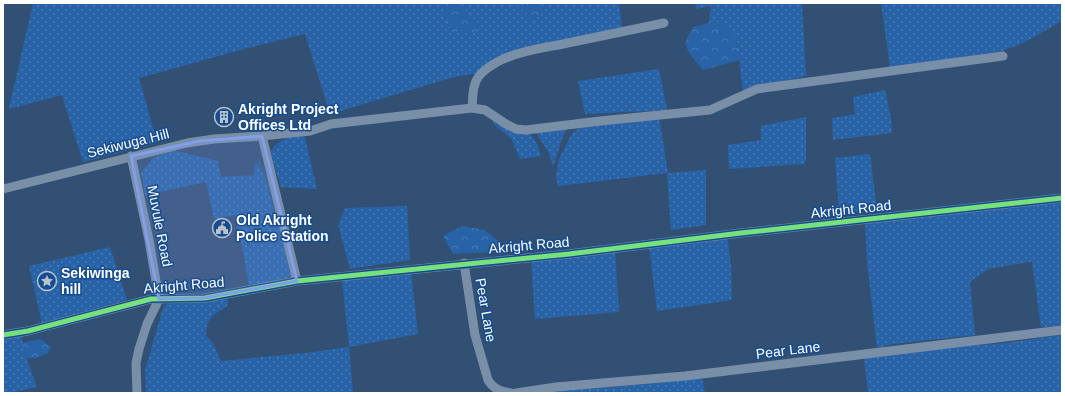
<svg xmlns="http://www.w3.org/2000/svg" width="1065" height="396" viewBox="0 0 1065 396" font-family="Helvetica,sans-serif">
	<defs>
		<pattern id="green-dots" width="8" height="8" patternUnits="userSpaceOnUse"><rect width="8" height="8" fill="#2963a7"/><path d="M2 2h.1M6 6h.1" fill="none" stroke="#497ab4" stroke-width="1.8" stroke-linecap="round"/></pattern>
		<pattern id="forest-crowns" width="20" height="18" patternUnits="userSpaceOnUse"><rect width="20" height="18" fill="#2963a7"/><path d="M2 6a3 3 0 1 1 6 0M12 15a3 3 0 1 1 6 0" fill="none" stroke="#497ab4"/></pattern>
	</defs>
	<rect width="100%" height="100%" fill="#325074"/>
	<path fill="url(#green-dots)" d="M33,3h410l5,28 11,-2 10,4 -1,-16 -4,-14h52l16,17 11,-7 3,-10h73l3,24 -124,29 -20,17 -24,4 -124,37 -25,-80 -61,15 -105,29 18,64 -74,20 -21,-67 -53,14z
		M695,3h107l4,73 -63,15 -6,-48 -9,-14 -9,-7 -10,1 2,-17 -15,3z
		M881,3h181v18l-39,22 -21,8 -112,17z
		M659,69l8,41 -82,4 -7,-33z
		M885,90l6,28 1,15 -59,7 -1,-22 23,-4 -2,-17z
		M493,116l38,19 6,9 4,12 -21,3 -9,-21 -18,-14z
		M659,117l9,56 38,-3v55l-35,5 -4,-57 -109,13 -2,-9 3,-18 12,-24 16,-13z
		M806,117v44l-2,3 -75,5 -1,-24 33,-5v-14z
		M573,122l-10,14 -10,31 -4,-14 -15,-23z
		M304,134l13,55 -36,-2 -11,-35c10,-14 17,-14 34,-18z
		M172,150l46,11 3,16 33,-2 1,-12 6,4 8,9 22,100 -4,2 -38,8 -8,-45 -7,-26 -20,4 -8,-37 -61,13 -4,-22 12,-15z
		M870,154l7,56 -38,3 -4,-55z
		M1062,198v128l-21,1 -9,-65h-2l-42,7 -18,13 5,53 -82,9 -16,4 -10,-86 -2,-40z
		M407,206l3,54 -60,9 -12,-44 7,-17z
		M727,234l4,32 1,34 -75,11 -8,-66z
		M110,247l17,53 -85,24 -13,-58z
		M615,250l4,62 -84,7 -4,-61z
		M411,272l7,62 -69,13 4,46h-207l-1,-22 17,-60 3,-6 3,-2 60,-5v7c-15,11 -21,11 -22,31l7,7 8,18 84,-8 44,-6 -7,-67z
		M22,335l1,15 14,37 -27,6h-7v-55z
		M1062,335v58h-194l-4,-35 77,-10 65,-5z
		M702,378l3,15h-167v-1l89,-6z"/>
	<path fill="url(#forest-crowns)" d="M443,3h21l4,14 12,7 -3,8 -8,1 -10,-4 -4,4 -7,-2z
		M516,3h30l-3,10 -11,7z
		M719,22c16,11 18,19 21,38l-37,10 -14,-17 -4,-10 8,-16 16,-4z
		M462,226l23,4 13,11 1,11 -46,2 -10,-18z
		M40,339l11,8 -3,6 -12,5h-10l-3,-8 -1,-7z"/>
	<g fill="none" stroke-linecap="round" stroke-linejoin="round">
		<path stroke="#315989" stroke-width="3" d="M258,160l10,21 10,44"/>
		<path stroke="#798fa7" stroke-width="9" d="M472,108c1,-10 0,-23 7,-32 6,-7 14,-12 22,-16 19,-9 42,-12 62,-16 34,-7 68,-14 101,-21
			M131,156l18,84 10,59 -12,25 -8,25 -3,14 1,30
			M3,189l184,-46 27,-4 48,-3
			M464,263l11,72 13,45c5,9 13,12 23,13
			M297,281l-35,-145 48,-5 21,-7 141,-16 13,2 21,14 10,5 10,1 74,-9 110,-11 47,-21 246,-33
			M3,335l25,-4 123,-32 54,-1 92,-17 272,-27 172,-21 321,-35
			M516,393l40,-6 129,-11 377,-46"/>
		<g stroke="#164c90" stroke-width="8">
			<path id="cycleway" d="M3,335l25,-4 123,-32 54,-1 92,-17 272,-27 172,-21 321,-35"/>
		</g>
		<use href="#cycleway" stroke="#77e17e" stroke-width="5"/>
	</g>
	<path fill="#839eea" fill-opacity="0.2" stroke="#839eea" stroke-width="3" stroke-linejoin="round" d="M262,136l35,145 -92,17 -46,1 -28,-143 69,-15z"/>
	<defs>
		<g id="building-ring" transform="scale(1)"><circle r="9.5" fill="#164c90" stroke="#b7c2ce" stroke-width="1.5"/><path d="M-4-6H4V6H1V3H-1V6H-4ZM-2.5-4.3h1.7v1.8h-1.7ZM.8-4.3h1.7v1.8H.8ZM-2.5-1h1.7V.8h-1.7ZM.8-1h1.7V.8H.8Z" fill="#b7c2ce"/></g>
		<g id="civic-ring" transform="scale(1)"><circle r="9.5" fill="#164c90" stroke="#b7c2ce" stroke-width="1.5"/><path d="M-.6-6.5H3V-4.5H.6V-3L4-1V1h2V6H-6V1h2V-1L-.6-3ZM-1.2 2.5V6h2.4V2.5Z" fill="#b7c2ce"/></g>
		<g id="sight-ring" transform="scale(1)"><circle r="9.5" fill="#164c90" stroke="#b7c2ce" stroke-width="1.5"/><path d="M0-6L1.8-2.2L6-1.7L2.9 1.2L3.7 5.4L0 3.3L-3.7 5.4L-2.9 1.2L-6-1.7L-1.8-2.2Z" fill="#b7c2ce"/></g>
	</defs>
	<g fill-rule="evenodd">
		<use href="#building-ring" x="224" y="117"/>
		<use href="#civic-ring" x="222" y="228"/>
		<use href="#sight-ring" x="47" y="281"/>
	</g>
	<g text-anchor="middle" stroke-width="3" stroke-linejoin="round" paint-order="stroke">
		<g font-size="14" font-weight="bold" fill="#fff" stroke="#164c90" text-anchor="start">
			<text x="238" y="114">Akright Project<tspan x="238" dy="16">Offices Ltd</tspan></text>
			<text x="236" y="225">Old Akright<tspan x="236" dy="16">Police Station</tspan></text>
			<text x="61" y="278">Sekiwinga<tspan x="61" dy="16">hill</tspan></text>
		</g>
		<g font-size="14" fill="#fff" stroke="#164c90">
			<text transform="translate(128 143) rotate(-14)" y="5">Sekiwuga Hill</text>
			<text transform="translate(851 209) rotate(-6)" y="5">Akright Road</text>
			<text transform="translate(160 226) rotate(79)" y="5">Muvule Road</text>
			<text transform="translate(529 245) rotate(-5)" y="5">Akright Road</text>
			<text transform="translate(184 285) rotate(-5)" y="5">Akright Road</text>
			<text transform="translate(486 310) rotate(80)" y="5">Pear Lane</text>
			<text transform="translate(788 350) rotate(-7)" y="5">Pear Lane</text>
		</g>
	</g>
	<rect width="1065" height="396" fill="none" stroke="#ffffff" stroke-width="8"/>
</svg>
